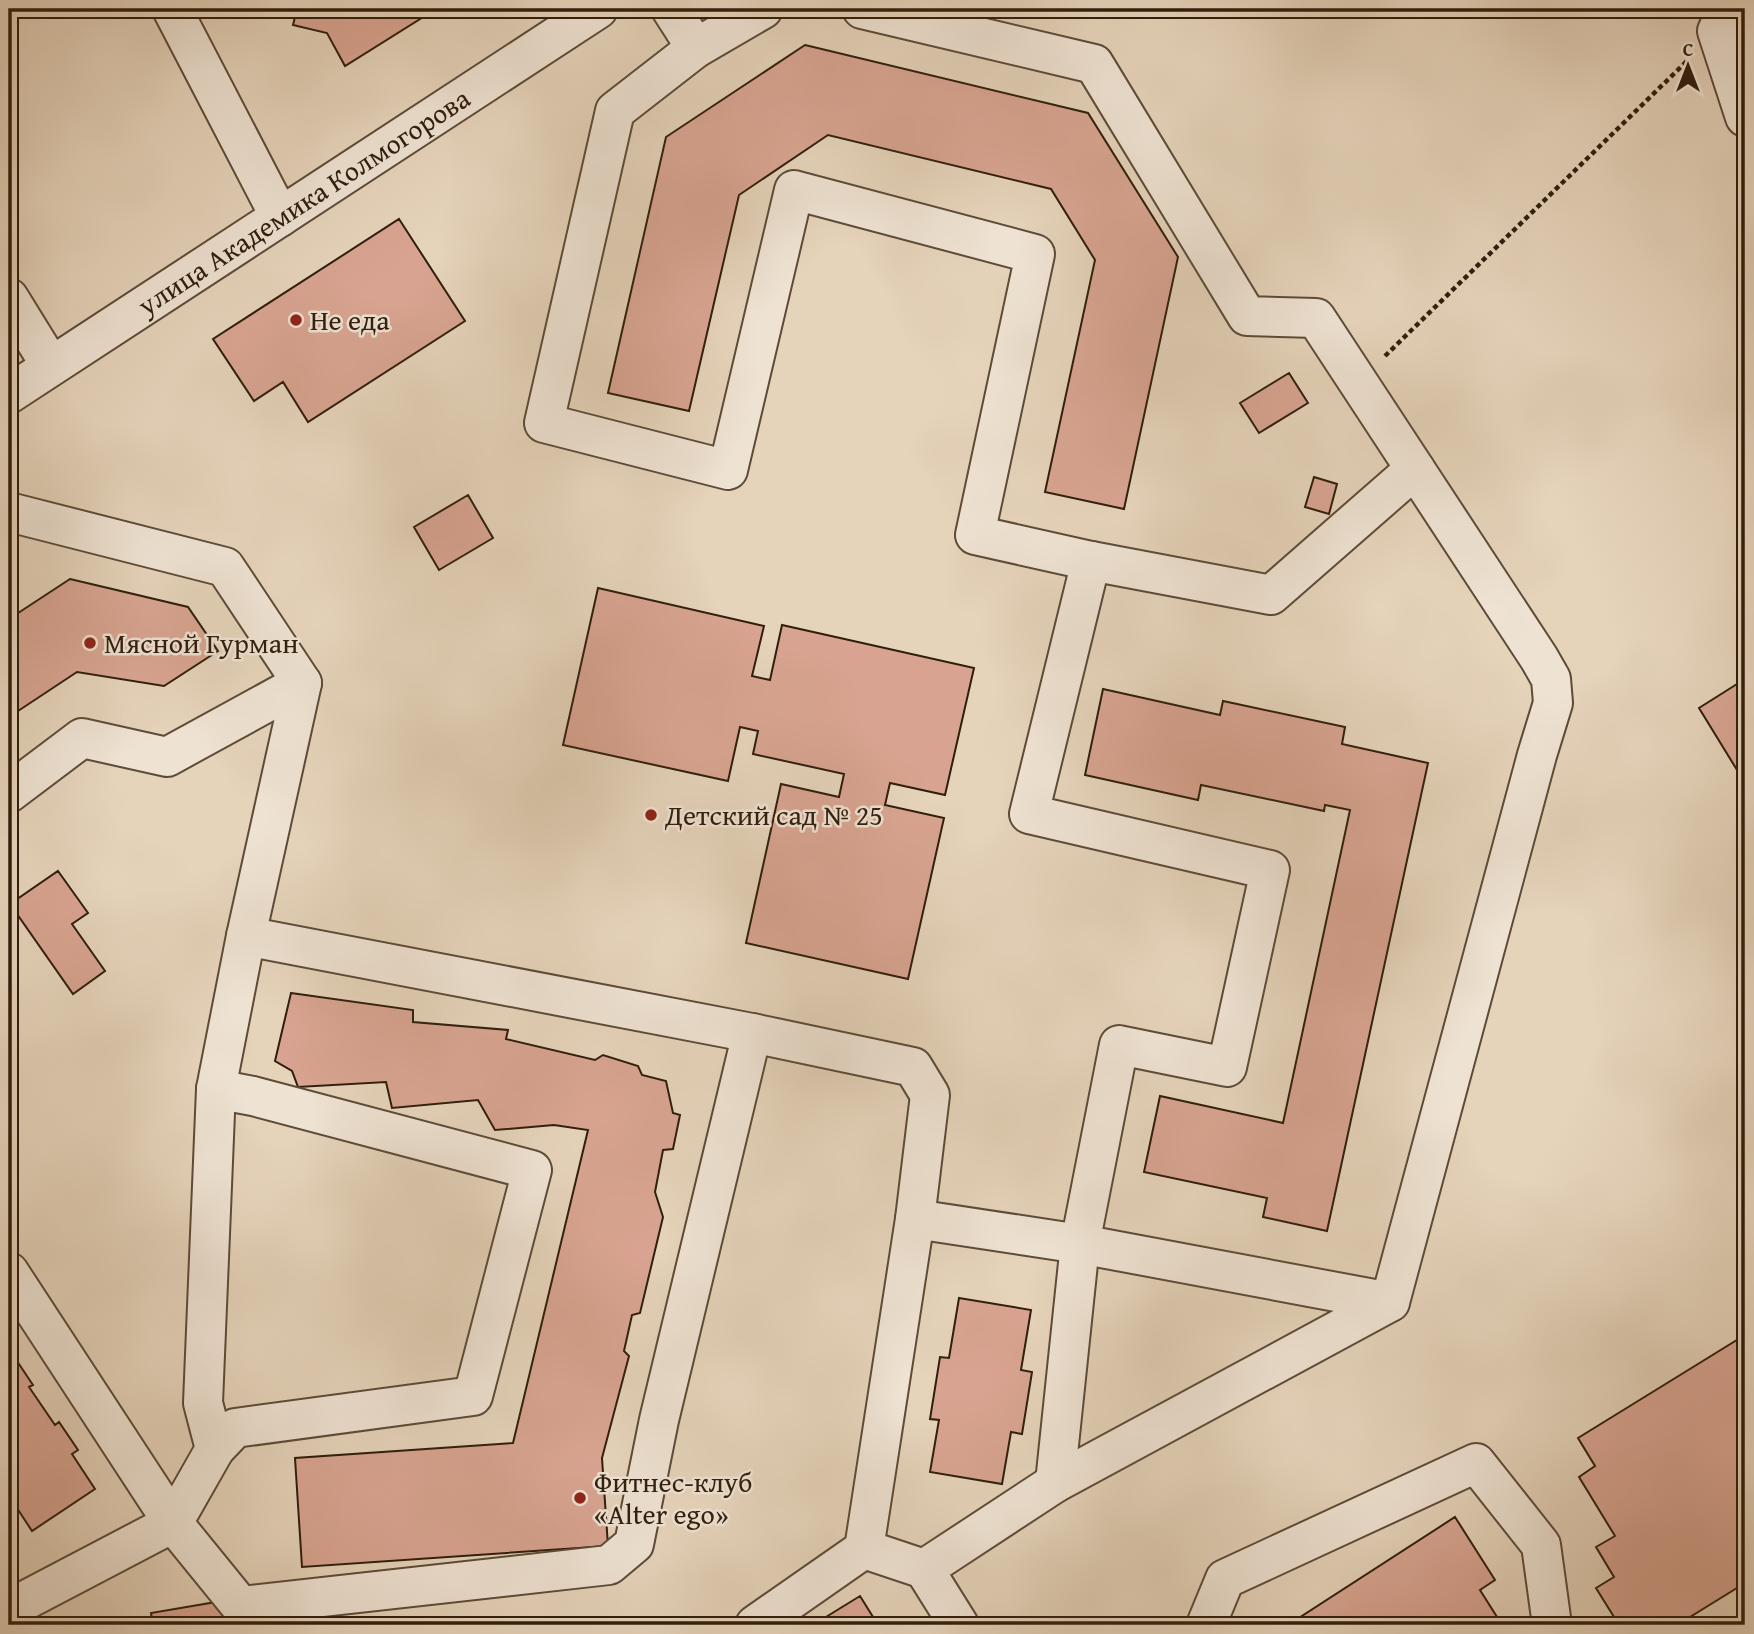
<svg xmlns="http://www.w3.org/2000/svg" width="1754" height="1634" viewBox="0 0 1754 1634" font-family="'Gentium Book Plus',serif">
	<rect width="100%" height="100%" fill="#e5d3ba"/>
	<filter id="stains"><feTurbulence type="fractalNoise" baseFrequency=".00286" numOctaves="4"/><feColorMatrix values="0 0 0 0 .2 0 0 0 0 .09 0 0 0 0 .02 0 0 0 .5 -.17"/></filter>
	<radialGradient id="worn" r=".72"><stop offset=".6" stop-color="#630" stop-opacity="0"/><stop offset="1" stop-color="#630" stop-opacity=".3"/></radialGradient>
	<path fill="#d8a491" stroke="#301e0d" stroke-width="2" d="M297,9h139l-91,57 -18,-33 -34,-8z
		M805,45l283,68 90,144 -54,252 -79,-17 50,-232 -44,-71 -223,-54 -89,60 -50,216 -81,-18 58,-256z
		M399,219l66,102 -157,101 -25,-40 -29,19 -41,-62z
		M1289,373l19,30 -49,30 -19,-30z
		M1314,477l23,7 -8,30 -24,-7z
		M468,495l25,43 -54,32 -25,-43z
		M70,579l118,28 30,44 -54,35 -87,-14 -68,45v-98z
		M598,588l166,38 -12,50 18,4 12,-55 192,43 -29,127 -55,-12 -5,22 59,13 -36,161 -162,-36 35,-159 58,13 5,-23 -91,-20 5,-23 -18,-4 -12,54 -165,-36z
		M1745,679v104l-46,-75z
		M1103,689l117,26 3,-14 122,26 -3,17 86,19 -101,468 -64,-14 4,-19 -123,-26 16,-76 123,27 67,-313 -25,-5 -1,6 -123,-26 -3,15 -113,-25z
		M58,871l30,42 -16,11 33,47 -32,23 -63,-90z
		M291,993l122,17v12l95,8 -2,9 89,21 8,-5 35,11 4,9 24,6 7,32 7,2 -7,34 -10,1 -8,42 8,25 -23,96 -8,2 -8,36 5,5 -27,102 6,88 -306,21 -7,-109 218,-15 75,-313 -34,-5 -59,5 -17,-30 -86,8 -6,-26 -88,5 -6,-16 -17,-10z
		M959,1298l72,12 -10,60 11,2 -10,62 -11,-2 -9,52 -72,-12 9,-52 -9,-1 10,-62 9,1z
		M9,1335l6,10 -6,4 24,36 -4,2 26,38 4,-3 19,28 -6,4 23,35 -63,42 -21,-32 -2,2z
		M1745,1335v248l-68,42h-58l-23,-37 18,-11 -18,-30 19,-11 -36,-59 16,-11 -17,-28z
		M1455,1517l40,63 -15,10 17,27 -14,8h-195z
		M860,1596l18,29h-65z
		M222,1601l4,24h-73l-2,-12z"/>
	<g fill="none" stroke-linecap="round" stroke-linejoin="round">
		<g stroke="#5d4b38" stroke-width="42">
			<g id="minor">
				<path d="M172,9l108,208"/>
				<path d="M671,9l25,39"/>
				<path d="M763,9l-67,39 -81,63 -71,312 184,47 66,-280 241,64 -60,281 116,26 180,34 144,-126"/>
				<path d="M862,9l232,55 153,252 69,2 223,340 12,21 2,24 -16,52 -147,547 -335,181 -131,86 35,56"/>
				<path d="M1727,9l-10,22 28,86"/>
				<path d="M9,298l42,68"/>
				<path id="s1" d="M9,394l589,-385"/>
				<path d="M9,512l216,55 77,116 -135,74 -85,-19 -73,55"/>
				<path d="M246,936l56,-253"/>
				<path d="M915,1219l165,25 310,58"/>
				<path d="M9,1272l164,251 83,102"/>
				<path d="M215,1449l20,-21 238,-32 59,-226 -279,-74 -37,-7"/>
				<path d="M1055,1483l25,-239 39,-199 108,22 43,-197 -241,-56 62,-253"/>
				<path d="M864,1549l60,20"/>
				<path d="M242,1606l367,-41 25,-21 25,-124 93,-387"/>
				<path d="M9,1609l164,-86 42,-74 -12,-46 13,-314 30,-153 506,97 161,34 17,28 -15,124 -51,330 -109,76"/>
				<path d="M1206,1625l19,-46 251,-116 65,82 11,80"/>
			</g>
		</g>
		<path stroke="#301e0d" stroke-width="4.5" stroke-dasharray="5 3.5" stroke-linecap="butt" d="M1385,356l302,-295"/>
		<use href="#minor" stroke="#eee2d2" stroke-width="38"/>
	</g>
	<g fill="#8f2418" stroke="#eee2d2" stroke-width="2.5">
		<circle cx="296" cy="320" r="7"/>
		<circle cx="90" cy="643" r="7"/>
		<circle cx="651" cy="815" r="7"/>
		<circle cx="580" cy="1498" r="7"/>
	</g>
	<g text-anchor="middle" stroke-width="5" stroke-linejoin="round" paint-order="stroke">
		<g font-size="28" fill="#301e0d" stroke="#eee2d2">
			<text dy="10" stroke="none"><textPath href="#s1" startOffset="352">улица Академика Колмогорова</textPath></text>
		</g>
		<g font-size="28" fill="#301e0d" stroke="#eee2d2" text-anchor="start">
			<text x="310" y="330">Не еда</text>
			<text x="104" y="653">Мясной Гурман</text>
			<text x="665" y="825">Детский сад № 25</text>
			<text x="594" y="1492">Фитнес-клуб<tspan x="594" dy="32">«Alter ego»</tspan></text>
		</g>
	</g>
	<rect width="1754" height="1634" fill="none" stroke="#e5d3ba" stroke-width="35"/>
	<rect x="10" y="10" width="1733" height="1613" fill="none" stroke="#301e0d" stroke-width="3.5"/>
	<rect x="18" y="18" width="1719" height="1599" fill="none" stroke="#301e0d" stroke-width="2"/>
	<g transform="translate(1688 66)" stroke="#eee2d2" stroke-width="5" paint-order="stroke">
	<path d="M0-5L12 26L0 18L-12 26Z" fill="#301e0d"/>
	<text y="-10" font-size="19" font-weight="bold" text-anchor="middle" fill="#301e0d">С</text>
	</g>
	<rect width="100%" height="100%" filter="url(#stains)"/>
	<rect width="100%" height="100%" fill="url(#worn)"/>
</svg>
